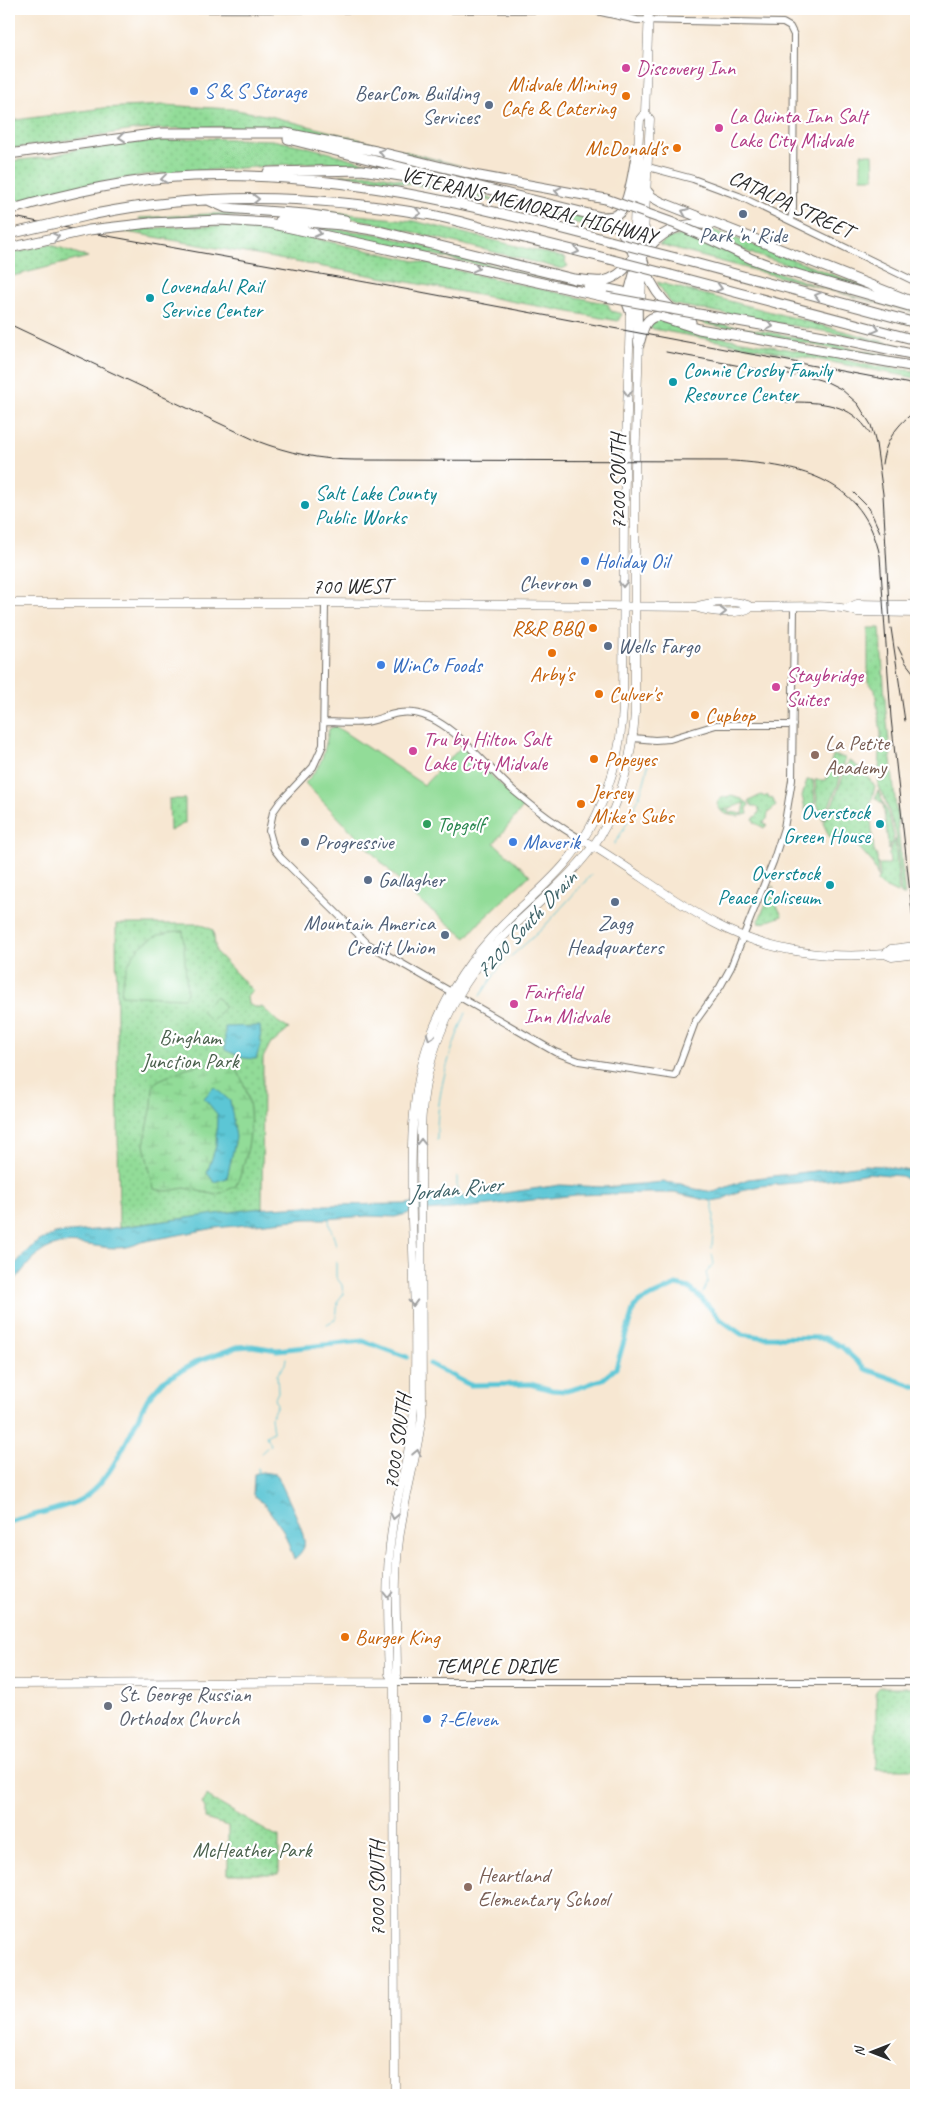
<svg xmlns="http://www.w3.org/2000/svg" width="925" height="2104" viewBox="0 0 925 2104" font-family="Caveat,sans-serif">
	<defs>
		<pattern id="grass-dots" width="8" height="8" patternUnits="userSpaceOnUse" patternTransform="scale(1.25)"><rect width="8" height="8" fill="#92dc98"/><path d="M2 2h.1M6 6h.1" fill="none" stroke="#7ebd83" stroke-width="1.8" stroke-linecap="round"/></pattern>
		<pattern id="wetland-marsh" width="20" height="14" patternUnits="userSpaceOnUse" patternTransform="scale(1.25)"><rect width="20" height="14" fill="#92dc98"/><path d="M1 5h8M5 5V1M11 12h8M15 12V8" fill="none" stroke="#7ebd83"/></pattern>
		<pattern id="water-ripples" width="26" height="14" patternUnits="userSpaceOnUse" patternTransform="scale(1.25)"><rect width="26" height="14" fill="#5bc6d5"/><path d="M2 4q2-2 4 0t4 0M15 11q2-2 4 0t4 0" fill="none" stroke="#4ba1ad"/></pattern>
	</defs>
	<rect width="100%" height="100%" fill="#fff"/>
	<filter id="ink" filterUnits="userSpaceOnUse"><feTurbulence type="fractalNoise" baseFrequency=".02" numOctaves="2"/><feDisplacementMap in="SourceGraphic" scale="10" xChannelSelector="R" yChannelSelector="G"/><feConvolveMatrix kernelMatrix="1 2 1 2 8 2 1 2 1" color-interpolation-filters="sRGB"/></filter>
	<filter id="wash" filterUnits="userSpaceOnUse"><feTurbulence type="fractalNoise" baseFrequency=".0096" numOctaves="4" result="noise"/><feDisplacementMap in="SourceGraphic" scale="20" xChannelSelector="R" yChannelSelector="G"/><feGaussianBlur stdDeviation="1.12" result="paint"/><feColorMatrix in="noise" values="0 0 0 0 0 0 0 0 0 0 0 0 0 0 0 0 0 1.4 0 .05"/><feComposite in="paint" operator="in"/></filter>
	<g filter="url(#wash)">
		<rect width="100%" height="100%" fill="#f7e7d2"/>
		<path fill="url(#grass-dots)" stroke="#5e8462" d="M164,105l67,4 39,7 191,50 -128,-29 -51,-7 -61,-3 -87,3 -125,19v-28l94,-13z
			M198,138l74,2 32,6 63,17 1,2 -45,-3 -179,13 -67,12 -68,17v-43l40,-4 28,-8 31,-4z
			M374,174l223,46 10,4v3l-5,3c-87,-24 -173,-47 -262,-55z
			M302,209l112,12 152,37 -1,4 3,4 -6,3 -190,-47z
			M225,213l51,2 60,8 -104,-7 -92,4 -1,-2z
			M184,226h62l49,8 313,70 3,7 11,3 -4,7 -221,-41 -276,-49z
			M310,226l68,8 173,47 -211,-47z
			M707,230h6l175,65 -133,-40 -50,-22z
			M687,234l81,35 52,18 96,26 -257,-68 9,-7z
			M49,244l39,13 -79,20v-23z
			M657,282l259,68 -65,-14 -180,-32z
			M658,319l56,17 119,21 39,9 44,5v7l-268,-50 2,-6z
			M693,319l92,16 131,26v4l-210,-41z
			M868,628h12l6,84 19,184 -4,-2 -5,-60 -11,-35 -7,-12 3,-53 -6,-44 -7,-8z
			M833,755l12,3v2l-7,25 -15,35 -6,-17 -2,-23h11z
			M849,760l12,9 14,17 -5,21 4,44 3,5 1,21 -7,-16 -16,-18 -13,-5h-12l-7,-15 12,-25z
			M807,780h6l2,22 -8,14 -5,-20z
			M878,790l11,27 5,19 -5,14 -6,-46 -8,-6z
			M761,795l4,2 2,-2 3,3 2,-1 4,9 -8,7 -1,6 -4,4 4,2 -3,3 -9,-5 -2,-4 6,-6v-4l-3,-3h-4l-3,-5z
			M731,796l11,3 7,5 -2,5 1,5 -10,2 -9,-1 2,-3 12,2 2,-11 -22,7 6,1 -1,4 -7,-4 -4,-7c2,-7 8,-7 14,-8z
			M169,799h16v24l-15,8z
			M895,839l4,53 -2,1 -17,-8 -3,-4 3,-6 -1,-11h11l-1,-10z
			M773,886l2,15 7,15 -22,8 -1,-4z
			M116,924h84l13,6 3,22 37,39 -6,5 1,8 6,3h8l16,15 11,7 -15,13 -4,2 -7,14 -1,151 -143,18z
			M880,1687h36v82h-40v-78z
			M206,1796l69,40h4v38h-51v-48l-23,-7v-11l-3,-5z"/>
		<path fill="url(#wetland-marsh)" stroke="#5e8462" d="M204,1064l31,3c24,37 17,79 1,119l-20,9 -31,-7 -18,3 -13,-2 -10,-44 8,-40 1,-18 4,-6 29,-13z"/>
		<path fill="#92dc98" stroke="#5e8462" d="M861,154h12l1,24h-13z
			M335,726l89,59 38,-39 48,48 15,11 -31,38 36,32 -49,46 -15,17 -51,-41 -110,-114c20,-21 18,-29 24,-54z
			M183,931l4,62 -3,5 -63,-3c2,-37 23,-64 62,-64z
			M216,996l9,11 -14,14 -10,-10z"/>
		<path fill="url(#water-ripples)" stroke="#437880" d="M260,1026l1,17 -5,16 -12,-1 -19,-8v-23z
			M214,1087l16,14 6,36 -9,41 -13,4 -7,-9 9,-27 1,-32 -13,-16z
			M865,1165l16,1 35,6v12l-15,-8 -33,-3 -40,7 -68,6 -18,4 -19,9 -12,2 -37,-8h-27l-71,2 -113,13 -49,4 -19,5 -28,-1 -42,3h-20l-90,9 -74,14c-33,18 -69,-13 -101,11 -12,9 -22,24 -31,35v-17l21,-23 11,-8 16,-7 50,-4 145,-20 73,-4 80,-1 41,-7 38,-1 76,-11 45,2 58,-5 18,2 14,5 19,3 34,-13z
			M262,1472l14,2 2,2c6,17 29,55 26,71 -2,5 -6,9 -10,12l-11,-29 -18,-25 -12,-10 1,-21z"/>
		<g fill="none" stroke-linecap="round" stroke-linejoin="round">
			<path stroke="#5bc6d5" stroke-width="1" d="M614,844c14,-19 33,-59 34,-82
				M480,996l21,-31 40,-35 51,-56
				M437,1140c-1,-45 11,-85 29,-127
				M457,1198v-22
				M711,1199l3,15 -2,34
				M329,1219c0,10 6,18 7,27
				M703,1293l5,-12 -2,-8 8,-9 -2,-10
				M327,1324l9,-5 2,-18 5,-7 -1,-9 -6,-8v-15
				M261,1453l9,-8 -4,-9 7,-4 -2,-15 6,-12 -2,-7 3,-6 -1,-17 8,-11 1,-6
				M258,1473v-5"/>
			<path stroke="#5bc6d5" stroke-width="5" d="M430,1364l40,21 60,-1 22,6 14,1 15,-4 22,-8 13,-11 18,-61 7,-6 35,-16 13,3 11,9 20,22 21,15 20,3 64,1 17,9 23,22 51,18
				M9,1522c20,-6 42,-11 62,-18 40,-15 58,-71 77,-106l15,-17 35,-20 39,-14 15,-1 25,4 86,-9 44,16"/>
		</g>
	</g>
	<g filter="url(#ink)">
		<g fill="none" stroke-linecap="round" stroke-linejoin="round">
			<g stroke="#726d65" stroke-width="8">
				<path id="minor" d="M140,9l452,1 45,10 146,3 7,4 4,8 -1,173 -2,12
					M648,167l45,12 46,17 177,86
					M325,603l-2,142 -10,22 -33,35 -7,10 -4,19 5,18 7,9 87,86 187,108 24,9 96,15 20,-54 25,-35 11,-20 42,-105 11,-34 8,-48 2,-173
					M324,722c14,0 28,2 42,0 17,-3 30,-12 48,-9 37,5 72,54 100,78 21,18 44,35 68,49
					M633,738l22,2 15,-1 46,-14h77
					M394,1682h522"/>
			</g>
			<g stroke="#726d65" stroke-width="9">
				<path id="major" d="M638,150l2,-31 5,-6 4,-104
					M644,234l6,-115 -5,-6
					M633,250l3,-74
					M641,299l2,-36
					M9,603h316l370,4c14,-5 45,-8 56,0
					M695,607c14,5 44,9 56,0 25,0 86,-4 106,5l59,1
					M848,608l9,-4 59,1
					M588,843c43,25 82,57 126,80 53,29 112,36 171,31l6,-5 25,-3
					M885,954l7,3 24,-3
					M394,1682l-5,-8c-2,-48 -4,-97 3,-145 6,-41 20,-80 22,-122 3,-62 0,-125 -2,-187 -1,-62 -3,-125 19,-185 15,-40 40,-77 70,-108 20,-21 43,-39 63,-62 37,-44 56,-99 59,-157l1,-199 7,-225
					M9,1684l385,-2
					M395,2095l-1,-413 3,-8c0,-44 -4,-90 2,-134 5,-42 18,-83 23,-125l-1,-285c2,-77 34,-148 90,-201 31,-30 66,-57 89,-93 22,-37 32,-80 35,-123v-245l4,-128"/>
			</g>
			<g stroke="#726d65" stroke-width="11">
				<path id="highway" d="M288,139l313,78c51,21 31,86 38,128
					M638,145c8,50 -12,102 19,147 9,13 20,23 34,30
					M9,154l150,-21h127l90,18 103,25 127,23
					M268,172l94,-2 65,10
					M646,190l6,7 9,5 255,101
					M210,201l16,7 79,6 40,6
					M9,210c59,-17 122,-32 185,-34 144,-5 278,29 416,65
					M95,214c108,-22 222,-19 330,0 21,3 42,10 63,15 40,10 80,20 121,30
					M602,217c5,0 11,0 16,-3 12,-8 16,-49 19,-64
					M280,220l62,5 37,6 195,48c9,1 19,3 28,2 25,-4 38,-31 42,-53
					M150,223l70,-3 48,3 338,74
					M705,237l47,22 27,10 137,39
					M643,255c15,-22 39,-35 66,-30
					M676,258l240,65
					M671,275l245,65
					M588,285l35,7 7,19
					M630,289l5,-18
					M704,315l137,24 75,16
					M640,341c3,-12 5,-24 19,-25l40,13 217,38"/>
			</g>
			<use href="#minor" stroke="#fff" stroke-width="6"/>
			<use href="#major" stroke="#fff" stroke-width="8"/>
			<use href="#highway" stroke="#fff" stroke-width="9"/>
			<path stroke="#2b2b2b" stroke-width="1" d="M9,324l248,117c32,12 63,19 98,19l378,1c69,5 130,18 147,95l11,162 25,230
				M854,493l15,15 11,24"/>
			<path stroke="#2b2b2b" stroke-width="1" d="M9,216l93,19 308,55 506,95
				M666,352l128,24
				M786,370l41,12 14,7 17,15 13,21 5,19 7,50 7,130
				M786,402c33,0 66,0 84,32
				M882,464c3,-23 16,-41 34,-53
				M891,628l14,93
				M898,647l8,16 10,13"/>
			<g stroke="#726d65" stroke-width="11" stroke-linecap="butt">
				<path id="highway-bridge" d="M606,199l67,24 32,14
					M9,234l86,-20
					M610,241l66,17
					M9,248l80,-18 61,-7
					M609,259l62,16
					M606,297l98,18"/>
			</g>
			<use href="#highway-bridge" stroke="#fff" stroke-width="9"/>
		</g>
		<defs><path id="oneway-chevron" d="M-2-3.5L2.5 0L-2 3.5" fill="none" stroke-width="1.6" stroke-linecap="round" stroke-linejoin="round" transform="scale(1.25)"/></defs>
		<g stroke="#a0a0a0">
			<use href="#oneway-chevron" transform="translate(122 137) rotate(174)"/>
			<use href="#oneway-chevron" transform="translate(382 152) rotate(-166)"/>
			<use href="#oneway-chevron" transform="translate(164 179) rotate(173)"/>
			<use href="#oneway-chevron" transform="translate(558 191) rotate(-170)"/>
			<use href="#oneway-chevron" transform="translate(256 199) rotate(-1)"/>
			<use href="#oneway-chevron" transform="translate(685 212) rotate(-158)"/>
			<use href="#oneway-chevron" transform="translate(418 213) rotate(9)"/>
			<use href="#oneway-chevron" transform="translate(318 233) rotate(13)"/>
			<use href="#oneway-chevron" transform="translate(56 237) rotate(-12)"/>
			<use href="#oneway-chevron" transform="translate(576 251) rotate(14)"/>
			<use href="#oneway-chevron" transform="translate(476 268) rotate(13)"/>
			<use href="#oneway-chevron" transform="translate(719 288) rotate(15)"/>
			<use href="#oneway-chevron" transform="translate(818 296) rotate(-165)"/>
			<use href="#oneway-chevron" transform="translate(770 326) rotate(10)"/>
			<use href="#oneway-chevron" transform="translate(876 329) rotate(15)"/>
			<use href="#oneway-chevron" transform="translate(628 393) rotate(91)"/>
			<use href="#oneway-chevron" transform="translate(623 584) rotate(90)"/>
			<use href="#oneway-chevron" transform="translate(723 612)"/>
			<use href="#oneway-chevron" transform="translate(430 1037) rotate(110)"/>
			<use href="#oneway-chevron" transform="translate(421 1142) rotate(-90)"/>
			<use href="#oneway-chevron" transform="translate(413 1303) rotate(89)"/>
			<use href="#oneway-chevron" transform="translate(417 1453) rotate(-79)"/>
			<use href="#oneway-chevron" transform="translate(394 1516) rotate(101)"/>
			<use href="#oneway-chevron" transform="translate(388 1595) rotate(90)"/>
		</g>
	</g>
	<g fill="#d1479c" stroke="#fff" stroke-width="2">
		<circle cx="626" cy="68" r="5"/>
		<circle cx="719" cy="128" r="5"/>
		<circle cx="776" cy="687" r="5"/>
		<circle cx="413" cy="751" r="5"/>
		<circle cx="514" cy="1004" r="5"/>
	</g>
	<g fill="#3f7fe0" stroke="#fff" stroke-width="2">
		<circle cx="194" cy="91" r="5"/>
		<circle cx="585" cy="561" r="5"/>
		<circle cx="381" cy="665" r="5"/>
		<circle cx="513" cy="842" r="5"/>
		<circle cx="427" cy="1719" r="5"/>
	</g>
	<g fill="#e8710a" stroke="#fff" stroke-width="2">
		<circle cx="626" cy="96" r="5"/>
		<circle cx="677" cy="148" r="5"/>
		<circle cx="593" cy="628" r="5"/>
		<circle cx="552" cy="653" r="5"/>
		<circle cx="599" cy="694" r="5"/>
		<circle cx="695" cy="715" r="5"/>
		<circle cx="594" cy="759" r="5"/>
		<circle cx="581" cy="804" r="5"/>
		<circle cx="345" cy="1637" r="5"/>
	</g>
	<g fill="#5c6f8a" stroke="#fff" stroke-width="2">
		<circle cx="489" cy="105" r="5"/>
		<circle cx="743" cy="214" r="5"/>
		<circle cx="587" cy="583" r="5"/>
		<circle cx="608" cy="646" r="5"/>
		<circle cx="305" cy="842" r="5"/>
		<circle cx="368" cy="880" r="5"/>
		<circle cx="615" cy="902" r="5"/>
		<circle cx="445" cy="935" r="5"/>
	</g>
	<g fill="#0f9aa8" stroke="#fff" stroke-width="2">
		<circle cx="150" cy="298" r="5"/>
		<circle cx="673" cy="382" r="5"/>
		<circle cx="305" cy="505" r="5"/>
		<circle cx="880" cy="824" r="5"/>
		<circle cx="830" cy="885" r="5"/>
	</g>
	<g fill="#8d6e63" stroke="#fff" stroke-width="2">
		<circle cx="815" cy="755" r="5"/>
		<circle cx="468" cy="1887" r="5"/>
	</g>
	<circle fill="#2e9e5b" stroke="#fff" stroke-width="2" cx="427" cy="824" r="5"/>
	<circle fill="#6b7280" stroke="#fff" stroke-width="2" cx="108" cy="1706" r="5"/>
	<g text-anchor="middle" stroke-width="4.5" stroke-linejoin="round" paint-order="stroke">
		<g font-size="21" fill="#b23c85" stroke="#fff" text-anchor="start">
			<text x="636" y="75">Discovery Inn</text>
			<text x="729" y="123">La Quinta Inn Salt<tspan x="729" dy="24">Lake City Midvale</tspan></text>
			<text x="786" y="682">Staybridge<tspan x="786" dy="24">Suites</tspan></text>
			<text x="423" y="746">Tru by Hilton Salt<tspan x="423" dy="24">Lake City Midvale</tspan></text>
			<text x="524" y="999">Fairfield<tspan x="524" dy="24">Inn Midvale</tspan></text>
		</g>
		<g font-size="21" fill="#c56008" stroke="#fff" text-anchor="start">
			<text x="616" y="91" text-anchor="end">Midvale Mining<tspan x="616" dy="24">Cafe &amp; Catering</tspan></text>
			<text x="667" y="155" text-anchor="end">McDonald's</text>
			<text x="583" y="635" text-anchor="end">R&amp;R BBQ</text>
			<text x="552" y="681" text-anchor="middle">Arby's</text>
			<text x="609" y="701">Culver's</text>
			<text x="705" y="722">Cupbop</text>
			<text x="604" y="766">Popeyes</text>
			<text x="591" y="799">Jersey<tspan x="591" dy="24">Mike's Subs</tspan></text>
			<text x="355" y="1644">Burger King</text>
		</g>
		<g font-size="21" fill="#366cbe" stroke="#fff" text-anchor="start">
			<text x="204" y="98">S &amp; S Storage</text>
			<text x="595" y="568">Holiday Oil</text>
			<text x="391" y="672">WinCo Foods</text>
			<text x="523" y="849">Maverik</text>
			<text x="437" y="1726">7-Eleven</text>
		</g>
		<g font-size="21" fill="#4e5e75" stroke="#fff" text-anchor="end">
			<text x="479" y="100">BearCom Building<tspan x="479" dy="24">Services</tspan></text>
			<text x="743" y="242" text-anchor="middle">Park 'n' Ride</text>
			<text x="577" y="590">Chevron</text>
			<text x="618" y="653" text-anchor="start">Wells Fargo</text>
			<text x="315" y="849" text-anchor="start">Progressive</text>
			<text x="378" y="887" text-anchor="start">Gallagher</text>
			<text x="435" y="930">Mountain America<tspan x="435" dy="24">Credit Union</tspan></text>
			<text x="615" y="930" text-anchor="middle">Zagg<tspan x="615" dy="24">Headquarters</tspan></text>
		</g>
		<g font-size="21" fill="#2b2b2b" stroke="#fff">
			<text transform="translate(791 204) rotate(25)" y="7">CATALPA STREET</text>
			<text transform="translate(529 205) rotate(14)" y="7">VETERANS MEMORIAL HIGHWAY</text>
			<text transform="translate(618 482) rotate(-90)" y="7">7200 SOUTH</text>
			<text x="352" y="593">700 WEST</text>
			<text transform="translate(397 1442) rotate(-82)" y="7">7000 SOUTH</text>
			<text x="496" y="1673">TEMPLE DRIVE</text>
			<text transform="translate(377 1889) rotate(-90)" y="7">7000 SOUTH</text>
		</g>
		<g font-size="21" fill="#0d838f" stroke="#fff" text-anchor="start">
			<text x="160" y="293">Lovendahl Rail<tspan x="160" dy="24">Service Center</tspan></text>
			<text x="683" y="377">Connie Crosby Family<tspan x="683" dy="24">Resource Center</tspan></text>
			<text x="315" y="500">Salt Lake County<tspan x="315" dy="24">Public Works</tspan></text>
			<text x="870" y="819" text-anchor="end">Overstock<tspan x="870" dy="24">Green House</tspan></text>
			<text x="820" y="880" text-anchor="end">Overstock<tspan x="820" dy="24">Peace Coliseum</tspan></text>
		</g>
		<g font-size="21" fill="#785e54" stroke="#fff" text-anchor="start">
			<text x="825" y="750">La Petite<tspan x="825" dy="24">Academy</tspan></text>
			<text x="478" y="1882">Heartland<tspan x="478" dy="24">Elementary School</tspan></text>
		</g>
		<g font-size="21" fill="#27864d" stroke="#fff" text-anchor="start">
			<text x="437" y="831">Topgolf</text>
		</g>
		<g font-size="21" fill="#4a604c" stroke="#fff">
			<text x="190" y="1044">Bingham<tspan x="190" dy="24">Junction Park</tspan></text>
			<text x="252" y="1857">McHeather Park</text>
		</g>
		<g font-size="21" fill="#5b616d" stroke="#fff" text-anchor="start">
			<text x="118" y="1701">St. George Russian<tspan x="118" dy="24">Orthodox Church</tspan></text>
		</g>
		<g font-size="22" font-style="italic" fill="#3c6166" stroke="#fff">
			<text transform="translate(525 924) rotate(-47)" y="8">7200 South Drain</text>
			<text transform="translate(455 1188) rotate(-6)" y="8">Jordan River</text>
		</g>
	</g>
	<rect width="925" height="2104" fill="none" stroke="#fff" stroke-width="30"/>
	<g transform="translate(872 2052) rotate(270)" stroke="#ffffff" stroke-width="4" paint-order="stroke">
	<path d="M0-4L9 19L0 12L-9 19Z" fill="#2b2b2b"/>
	<text y="-8" font-size="14" font-weight="bold" text-anchor="middle" fill="#2b2b2b">N</text>
	</g>
</svg>
